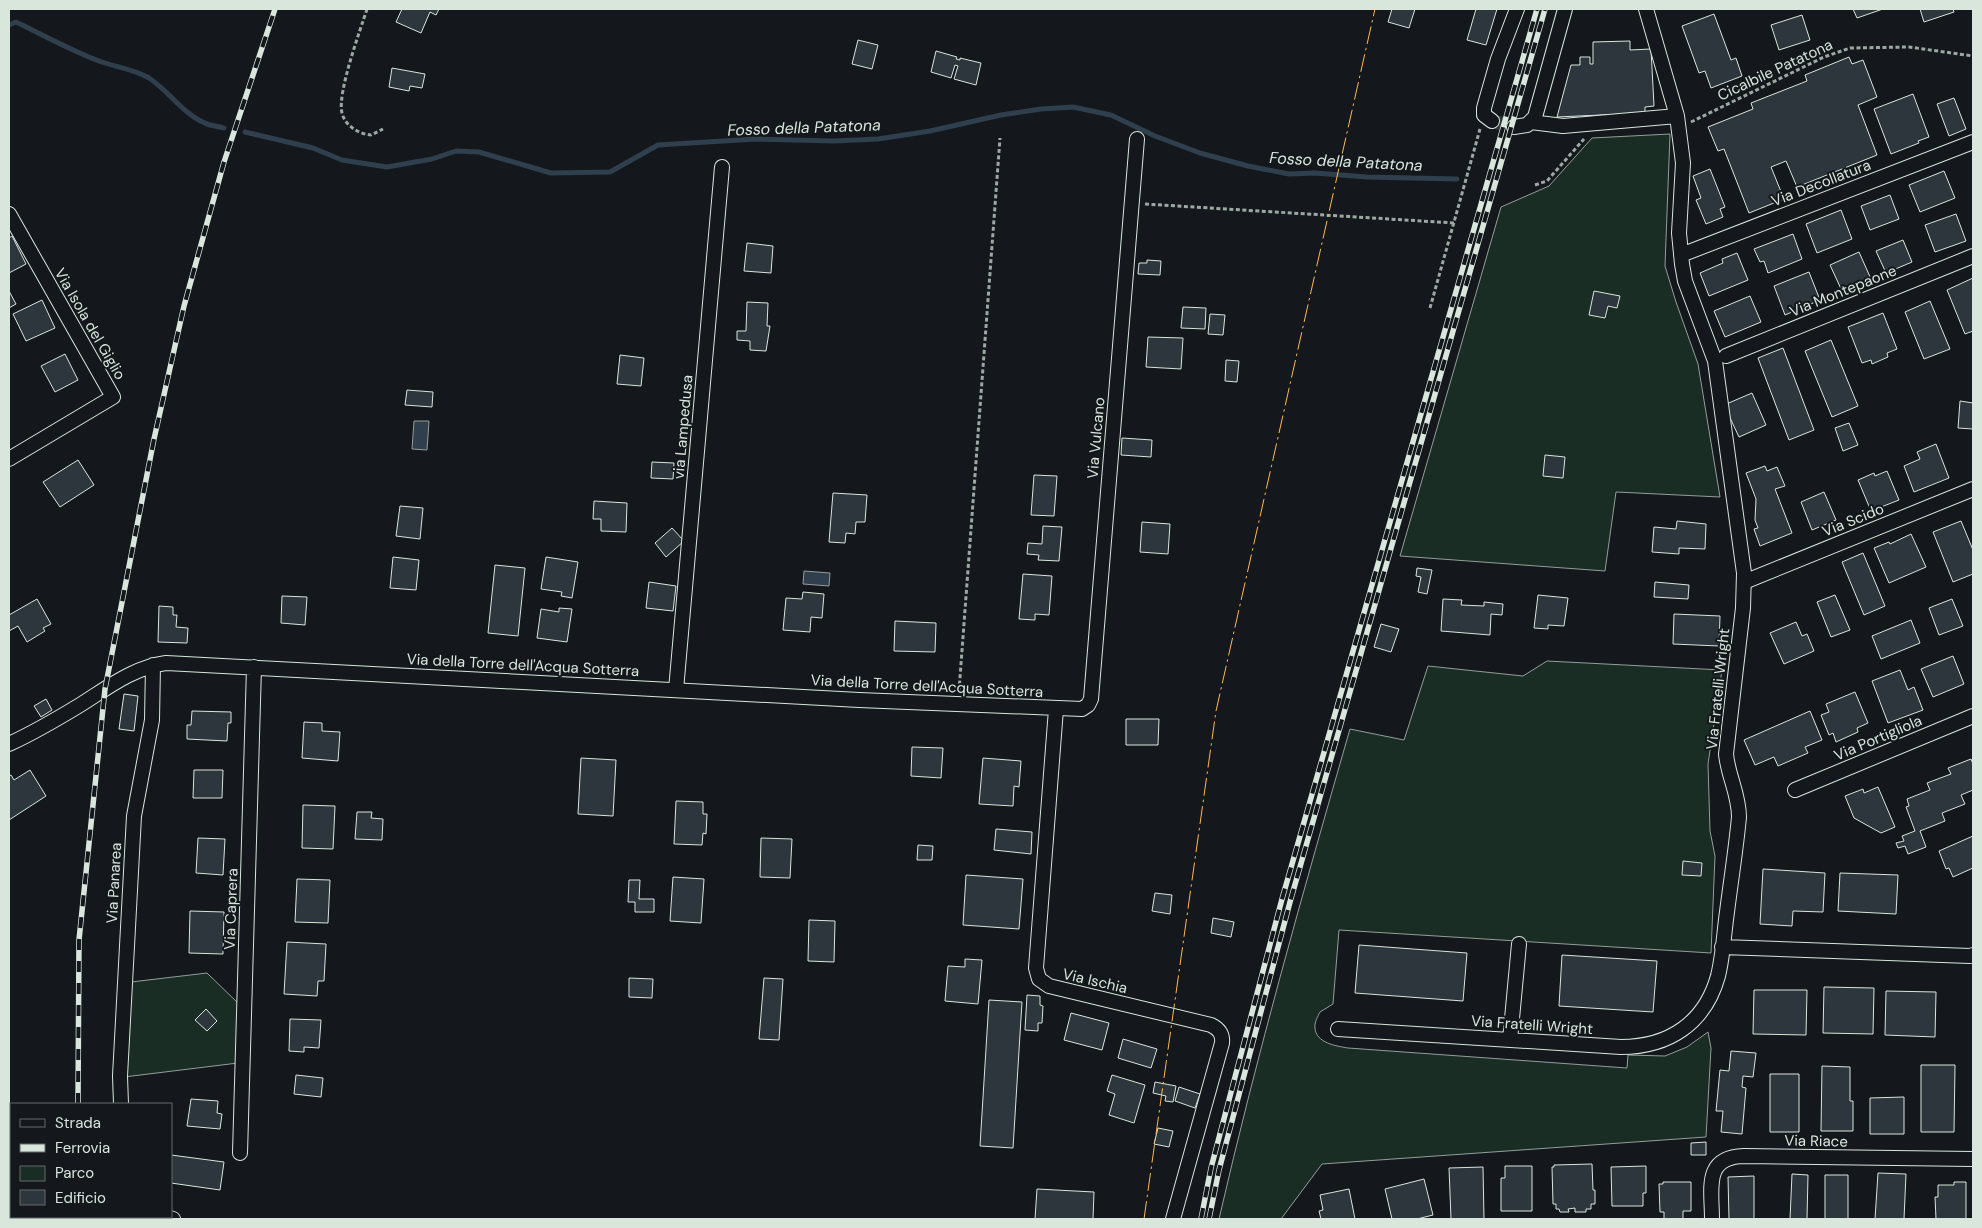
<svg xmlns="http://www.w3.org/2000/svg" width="1982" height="1228" viewBox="0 0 1982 1228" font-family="'DM Sans',sans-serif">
	<rect width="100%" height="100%" fill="#14181c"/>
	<path fill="#1a2d24" stroke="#939e99" d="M1670,134l-5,132 11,36 22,62 22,133 -104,-5 -11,79 -205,-15 101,-349 48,-21 43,-48z
		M1547,661l175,9 -14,94 2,67 5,25 -4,97 -372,-23 -6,74 -13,8c-2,4 -6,11 -5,16 1,15 21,18 33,20l279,20 1,-13 37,1 22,-9 21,-15 3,16 -5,89 -384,27 -41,55h-62c38,-165 84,-327 131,-490l54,11 24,-74 95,10z
		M207,973l33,32 -2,58 -114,14 7,-95z"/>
	<path fill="#2f3f4d" stroke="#939e99" d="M414,421h15l-2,29 -15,-1z
		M804,571l26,2 -1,13 -26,-2z"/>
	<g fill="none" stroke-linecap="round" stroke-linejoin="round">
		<path stroke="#2f3f4d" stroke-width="5" d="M9,25l7,-3c27,13 54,28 83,39 16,6 35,8 50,17 20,13 34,36 56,45 5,3 13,3 19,5
			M245,132l68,16 29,12 45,7 45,-8 24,-8 23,1 72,21 59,-1 48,-27 98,-6 78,2 44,-2 52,-8 71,-16 40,-6 32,-2 38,8 44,21 45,17 48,13 41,8 26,-1 52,4 90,2
			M9,1158l2,1
			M129,1217l6,2"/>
	</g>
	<path fill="#2c363c" stroke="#d8e6dc" d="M402,9h37l-3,6 -6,-3 -9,21 -25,-11z
		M1392,9h23l-6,19 -21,-6z
		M1476,9h21l-11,36 -19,-5z
		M1853,9h30l-26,9z
		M1920,9h33l1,3 -30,10z
		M1714,14l17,46 5,-2 6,18 -31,12 -6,-17 -6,2 -17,-47z
		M1802,15l8,25 -31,10 -8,-25z
		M858,40l20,5 -6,24 -20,-5z
		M1630,41v9l21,-1 3,57 -9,1v6l-88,4 14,-52h9v-8h10v7h3v-22z
		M936,51l21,6 -1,2 4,1v-2l21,5 -5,22 -22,-6 4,-13 -3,-1 -4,13 -20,-6z
		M1849,57l3,7 11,-4 14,37 -19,8 19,50 -80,32 -11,-26 -15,6 13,32 -35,14 -25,-64 -6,2 -10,-24 45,-18 -2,-6 56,-22 -2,-6z
		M392,68l33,6 -3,14 -12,-2 -1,5 -20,-4z
		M1913,94l16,43 -11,4 1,2 -28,11 -17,-45z
		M1954,98l12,31 -17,7 -12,-32z
		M1710,169l15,38 -5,2 3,8 -17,7 -10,-24 5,-2 -8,-22z
		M1944,171l11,27 -35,14 -11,-27z
		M1890,195l9,24 -29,11 -9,-24z
		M1841,210l11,29 -35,14 -11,-29z
		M1956,214l10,27 -31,11 -10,-27z
		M1793,234l9,25 -34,14 -4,-12 -4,1 -6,-13z
		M12,236l14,28 -17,9v-35z
		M1903,240l9,22 -26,11 -10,-22z
		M747,243l26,3 -2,27 -27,-2z
		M1859,252l12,27 -29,12 -12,-26z
		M1737,253l11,27 -39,16 -9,-23 23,-10 -1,-4z
		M1147,260l14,1 -1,14 -22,-1 1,-11h8z
		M1809,272l11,28 -35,15 -11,-29z
		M1973,278v53l-8,3 -18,-44z
		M9,291l7,13 -7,4z
		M1594,291l26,5 -3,12 -9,-2 -3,12 -16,-3z
		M1750,296l11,26 -36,15 -11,-26z
		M42,300l13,28 -29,13 -13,-27z
		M1930,301l20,48 -26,10 -19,-47z
		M747,302l21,1 -1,23h3l-4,25 -16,-1v-9l-13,-1v-9h9z
		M1183,307l23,1 -1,21 -24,-1z
		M1883,313l14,36 -10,4 1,4 -16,7 -1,-4 -9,3 -14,-36z
		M1210,314l15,1 -2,20 -15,-1z
		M1148,337l35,1 -2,31 -35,-2z
		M1831,340l27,66 -26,11 -27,-66z
		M1783,348l31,82 -25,10 -31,-82z
		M65,354l13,26 -23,12 -14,-26z
		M620,355l24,3 -3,28 -24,-2z
		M1226,360l13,1 -2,21 -12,-1z
		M407,390l26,2 -1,15 -27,-2z
		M1752,393l14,32 -27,12 -15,-32z
		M1960,401l13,2v26l-15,-1z
		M1849,423l9,22 -15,6 -8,-23z
		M1122,438l30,2 -1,17 -30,-2z
		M1936,444l13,34 -35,14 -10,-26 16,-7 -3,-7z
		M1545,455l20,2 -2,21 -20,-2z
		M78,460l16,25 -34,22 -17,-25z
		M652,462l22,1 -1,16 -22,-1z
		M1765,466l2,5 10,-4 8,19 -10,3 17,44 -32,13 -6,-17 4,-1 -3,-8 1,-21 -10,-26z
		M1887,471l12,29 -28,11 -13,-31 16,-7 1,3z
		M1034,475l23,1 -3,40 -23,-1z
		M1824,492l12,28 -24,10 -11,-28z
		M833,493l34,2 -2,27h-9l-1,12 -9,-1 -1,10 -16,-1z
		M594,501l33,2 -1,29 -25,-1v-12h-8z
		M400,506l23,2 -3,31 -24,-3z
		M1677,521l29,3 -1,25 -26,-1v6l-27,-2 2,-25 22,2z
		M1961,521l12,29v24l-20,8 -20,-50z
		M1142,522l28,2 -2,30 -28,-2z
		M1043,526l19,1 -3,34 -21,-1 1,-5 -12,-1 1,-11 14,1z
		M672,528l12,13 -18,16 -11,-14z
		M1911,534l15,33 -37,16 -15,-35 15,-6 1,2z
		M1863,553l22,53 -21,9 -22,-53z
		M393,557l26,3 -3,30 -26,-2z
		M546,557l32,5 -6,36 -11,-2 1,-4 -21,-3z
		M495,565l30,3 -7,68 -30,-3z
		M1417,568l15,2 -5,24 -9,-2 3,-15 -5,-1z
		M1023,574l29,2 -3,39 -14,-1v6l-16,-1z
		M649,582l27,4 -3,25 -27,-3z
		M1655,582l34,3 -1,14 -34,-2z
		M803,592l21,2 -2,24 -11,-1 -1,15 -27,-2 3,-32 16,1z
		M1538,595l30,3 -4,28 -16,-1v4l-14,-1z
		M1835,595l15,35 -19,7 -14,-35z
		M282,596l25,1 -2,28 -24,-2z
		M37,599l14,25 -8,4 2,3 -18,11 -9,-16 -9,5v-16z
		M1443,599l19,1 -1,5 23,1v-4l19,2 -1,11 -11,-1 -1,21 -49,-4z
		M1952,599l11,27 -24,9 -10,-27z
		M159,606l14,1v8h4l-1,12 12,1 -1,15 -29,-1z
		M559,608l13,1 -5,33 -30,-4 4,-29 18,3z
		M1674,614l46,2 -1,30 -46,-2z
		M1911,620l9,23 -39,16 -9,-23z
		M895,621l41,2 -1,29 -41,-1z
		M1796,622l6,14 5,-2 7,17 -30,13 -14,-31z
		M1381,624l18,5 -8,23 -17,-5z
		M1953,656l11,28 -31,13 -12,-28z
		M1900,670l8,20 6,-3 9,23 -35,13 -16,-42z
		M1855,692l13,31 -11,5 1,4 -22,10 -3,-9 -4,2 -8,-20 8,-3 -3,-8z
		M124,694l14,2 -4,35 -15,-2z
		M46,699l6,11 -11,7 -7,-11z
		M192,711l39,1v11h-3l-1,18 -40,-2v-14h4z
		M1810,711l12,29 -17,7 3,6 -30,13 -4,-9 -19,8 -11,-25z
		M1126,719h33l-1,26h-32z
		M304,722l18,1v8l18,1 -2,29 -36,-3z
		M912,747l31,1 -2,30 -30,-2z
		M581,758l35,2 -3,56 -35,-2z
		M983,758l38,3 -2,26 -5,-1 -1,20 -34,-2z
		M1971,759l2,5v26l-12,5 4,9 -23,9 3,8 -25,10 6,16 -18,7 -3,-8 -7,2 -2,-5 8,-2 -2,-5 13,-5 -9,-24 3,-1 -2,-7 23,-9 -3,-7 24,-9 -3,-6z
		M30,770l16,26 -37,24v-44l2,-1 3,5z
		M194,770h29l-1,28h-29z
		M1878,787l17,40 -14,6 -27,-15 -9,-22 18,-7 1,4z
		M676,801l27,1v12h4l-1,20 -3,-1 -1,12 -28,-1z
		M303,805l32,1 -2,43 -31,-1z
		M357,812h15l-1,6 12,1 -1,21 -27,-1z
		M996,829l36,3 -1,22 -37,-4z
		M1973,836v32l-20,9 -4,-9 -3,1 -7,-18z
		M198,838l27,1 -2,36 -27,-2z
		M761,838l31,1 -2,39 -30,-1z
		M918,845l15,1 -1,14h-15z
		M1683,861l19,2 -1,13 -19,-1z
		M1763,869l62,4 -2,39 -30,-1 -1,15 -32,-2z
		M1840,873l58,2 -2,39 -58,-3z
		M966,875l57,4 -4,50 -56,-4z
		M673,877l31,2 -3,44 -31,-2z
		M297,879l33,1 -2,43 -33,-1z
		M629,880h11l-1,19h15v13h-19v-10h-7z
		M1155,893l17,2 -2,19 -18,-3z
		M190,911l34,1 -1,42 -34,-1z
		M1213,918l21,4 -3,15 -20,-4z
		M809,920l26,1 -1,41 -26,-1z
		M287,942l39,2 -2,37h-6l-1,15 -33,-2z
		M1359,945l108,8 -4,48 -108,-8z
		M1562,955l95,6 -4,51 -94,-6z
		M965,959l17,1 -4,44 -33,-3 3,-35 17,1z
		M629,978l24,1 -1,19 -23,-1z
		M764,978l19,1 -4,61 -20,-1z
		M1824,987l50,1 -1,46 -50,-1z
		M1754,990h53l-1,45 -53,-1z
		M1886,991l50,1 -1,45 -50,-2z
		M1027,995l13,1v9l3,1 -1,17h-4v8l-13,-1z
		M989,1000l33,2 -9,146 -33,-2z
		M206,1009l11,12 -10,10 -12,-11z
		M1071,1013l38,10 -7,27 -38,-10z
		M290,1019l31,1 -2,28 -15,-1v5l-15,-1z
		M1123,1039l34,10 -6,19 -33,-10z
		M1731,1051l25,2 -3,24 -10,-1 -1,11 4,1 -4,46 -21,-2 2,-21h-7l4,-41 9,1z
		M1921,1065h34l-1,67h-33z
		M1822,1066l28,1v34h3v30h-32z
		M1770,1074h29v58h-29z
		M296,1075l27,3 -2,19 -27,-3z
		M1112,1075l33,10 -11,38 -25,-8 6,-21 -8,-3z
		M1155,1082l21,4 -3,16 -8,-1 1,-5 -13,-3z
		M1179,1087l21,7 -5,14 -20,-7z
		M1904,1097v37h-34v-36z
		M191,1099l27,2 -1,12 5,1 -2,15 -33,-3z
		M1158,1128l15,3 -4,16 -15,-3z
		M1706,1142v13h-15v-12z
		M171,1155l53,7 -4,28 -49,-7z
		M1592,1164l1,26h2v14h-4v5h-5v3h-11v-4l-7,1 1,3h-9l-1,-3h-3v-5h-3l-1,-37h2v-2z
		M1505,1166h27v45h-31v-33h4z
		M1646,1166v27h-3v13h-31l-1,-39z
		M1483,1167l1,52h-33l-2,-51z
		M1878,1173l28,1 -2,45h-29z
		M1792,1174l16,1 -1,44h-17z
		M1825,1175h23v44h-23z
		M1754,1176v43h-25l-1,-42z
		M1424,1179l9,36 -16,4h-25l-7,-30z
		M1663,1182h28v29h-8v8h-19v-7h-4l-1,-28h4z
		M1954,1182h12v37h-30l-1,-22h3v-12h16z
		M1037,1189l57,3 -1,27h-58z
		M1349,1189l6,30h-34l-2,-8 4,-1 -3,-15z"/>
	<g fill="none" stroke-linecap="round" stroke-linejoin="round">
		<path stroke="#313739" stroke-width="14" stroke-dasharray="14 7" stroke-linecap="butt" d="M1492,121l22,6"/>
		<g stroke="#d8e6dc" stroke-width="16">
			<path id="minor" d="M1646,9l31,107
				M1492,121l-8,-6v-7l14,-49 19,-50
				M1514,127l13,-2 8,-8 30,-108
				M9,214l104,183 -104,62
				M1681,255l292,-113
				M1726,356l247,-100
				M1744,582l229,-93
				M676,690l46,-523
				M1056,709l-20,259 3,11 10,7 162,39c8,4 12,9 11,18l-49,176
				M9,744c24,-11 48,-25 71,-39 27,-17 54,-38 86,-42l693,37 223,9 6,-4 3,-6 46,-560
				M1795,790l178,-74
				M1722,947l248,9 3,-1
				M1338,1029l283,18c48,0 84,-24 97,-71 5,-20 6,-43 9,-64 4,-32 9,-63 12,-95 0,-23 -11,-41 -13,-63l17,-146 1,-35 -29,-212 -30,-80 -3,-17 -3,-31 4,-70 -6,-47 -114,10 -32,-4
				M1510,1040l9,-96
				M121,1104l-1,-28 14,-260 18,-96 1,-55
				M240,1153l14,-486
				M167,1217l6,2
				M1712,1219c0,-30 -9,-62 32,-63l229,3"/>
		</g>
		<path stroke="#9da8a2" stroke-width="3" stroke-dasharray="4 2.5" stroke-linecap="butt" d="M367,9c-7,22 -30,84 -25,104 3,13 17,21 29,22l12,-6
			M1691,122l133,-65 26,-9 59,-1 64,9
			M1535,185l12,-4 37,-42
			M1145,204l309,19
			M1430,308l50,-179
			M959,691l41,-553"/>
		<use href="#minor" stroke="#14181c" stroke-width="14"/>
		<g stroke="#d8e6dc" stroke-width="5.5">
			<path id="rail" d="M78,1104l1,-164 26,-251 49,-250 30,-133 40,-144 51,-153
				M78,1219v-2
				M1201,1219l10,-51 71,-269 255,-890
				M1209,1219l10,-49 71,-268 255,-893"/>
		</g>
		<use href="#rail" stroke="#14181c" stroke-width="4" stroke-dasharray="11" stroke-linecap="butt"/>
		<path stroke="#ffb74d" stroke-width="1" stroke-dasharray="18 4 2.5 4" stroke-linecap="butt" d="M1144,1219l72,-508 159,-702"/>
	</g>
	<g text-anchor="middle" stroke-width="4" stroke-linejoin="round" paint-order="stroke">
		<g font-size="15" fill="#d8e6dc" stroke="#14181c">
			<text transform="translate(1775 70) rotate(-25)" y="5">Cicalbile Patatona</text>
			<text transform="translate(1821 183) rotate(-21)" y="5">Via Decollatura</text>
			<text transform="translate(1843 291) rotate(-22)" y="5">Via Montepaone</text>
			<text transform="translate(90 324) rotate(60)" y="5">Via Isola del Giglio</text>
			<text transform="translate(683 427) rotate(-85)" y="5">via Lampedusa</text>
			<text transform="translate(1096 438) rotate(-85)" y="5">Via Vulcano</text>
			<text transform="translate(1853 520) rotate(-22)" y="5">Via Scido</text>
			<text transform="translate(523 665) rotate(3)" y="5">Via della Torre dell'Acqua Sotterra</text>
			<text transform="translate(927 686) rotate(3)" y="5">Via della Torre dell'Acqua Sotterra</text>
			<text transform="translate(1718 689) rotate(-84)" y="5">Via Fratelli Wright</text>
			<text transform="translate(1878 738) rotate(-23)" y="5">Via Portigliola</text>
			<text transform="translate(114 883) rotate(-87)" y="5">Via Panarea</text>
			<text transform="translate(231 909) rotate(-88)" y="5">Via Caprera</text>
			<text transform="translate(1095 981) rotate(13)" y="5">Via Ischia</text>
			<text transform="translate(1532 1025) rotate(4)" y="5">Via Fratelli Wright</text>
			<text transform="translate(1816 1141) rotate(1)" y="5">Via Riace</text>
		</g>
		<g font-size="16" font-style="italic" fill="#d8e6dc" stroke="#14181c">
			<text transform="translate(804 127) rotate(-2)" y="6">Fosso della Patatona</text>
			<text transform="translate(1346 161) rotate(3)" y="6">Fosso della Patatona</text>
		</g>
	</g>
	<rect width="1982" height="1228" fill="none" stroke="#d8e6dc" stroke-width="20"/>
	<rect x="10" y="1103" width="162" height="115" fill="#14181c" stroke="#626a69"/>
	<rect x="20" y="1119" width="25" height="8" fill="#14181c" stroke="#626a69"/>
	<text x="55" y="1128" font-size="15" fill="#d8e6dc">Strada</text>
	<rect x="20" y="1144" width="25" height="8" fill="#d8e6dc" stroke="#626a69"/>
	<text x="55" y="1153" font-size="15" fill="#d8e6dc">Ferrovia</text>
	<rect x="20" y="1166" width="25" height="15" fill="#1a2d24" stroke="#626a69"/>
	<text x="55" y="1178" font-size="15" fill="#d8e6dc">Parco</text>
	<rect x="20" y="1190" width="25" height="15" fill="#2c363c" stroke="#626a69"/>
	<text x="55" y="1203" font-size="15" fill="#d8e6dc">Edificio</text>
</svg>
